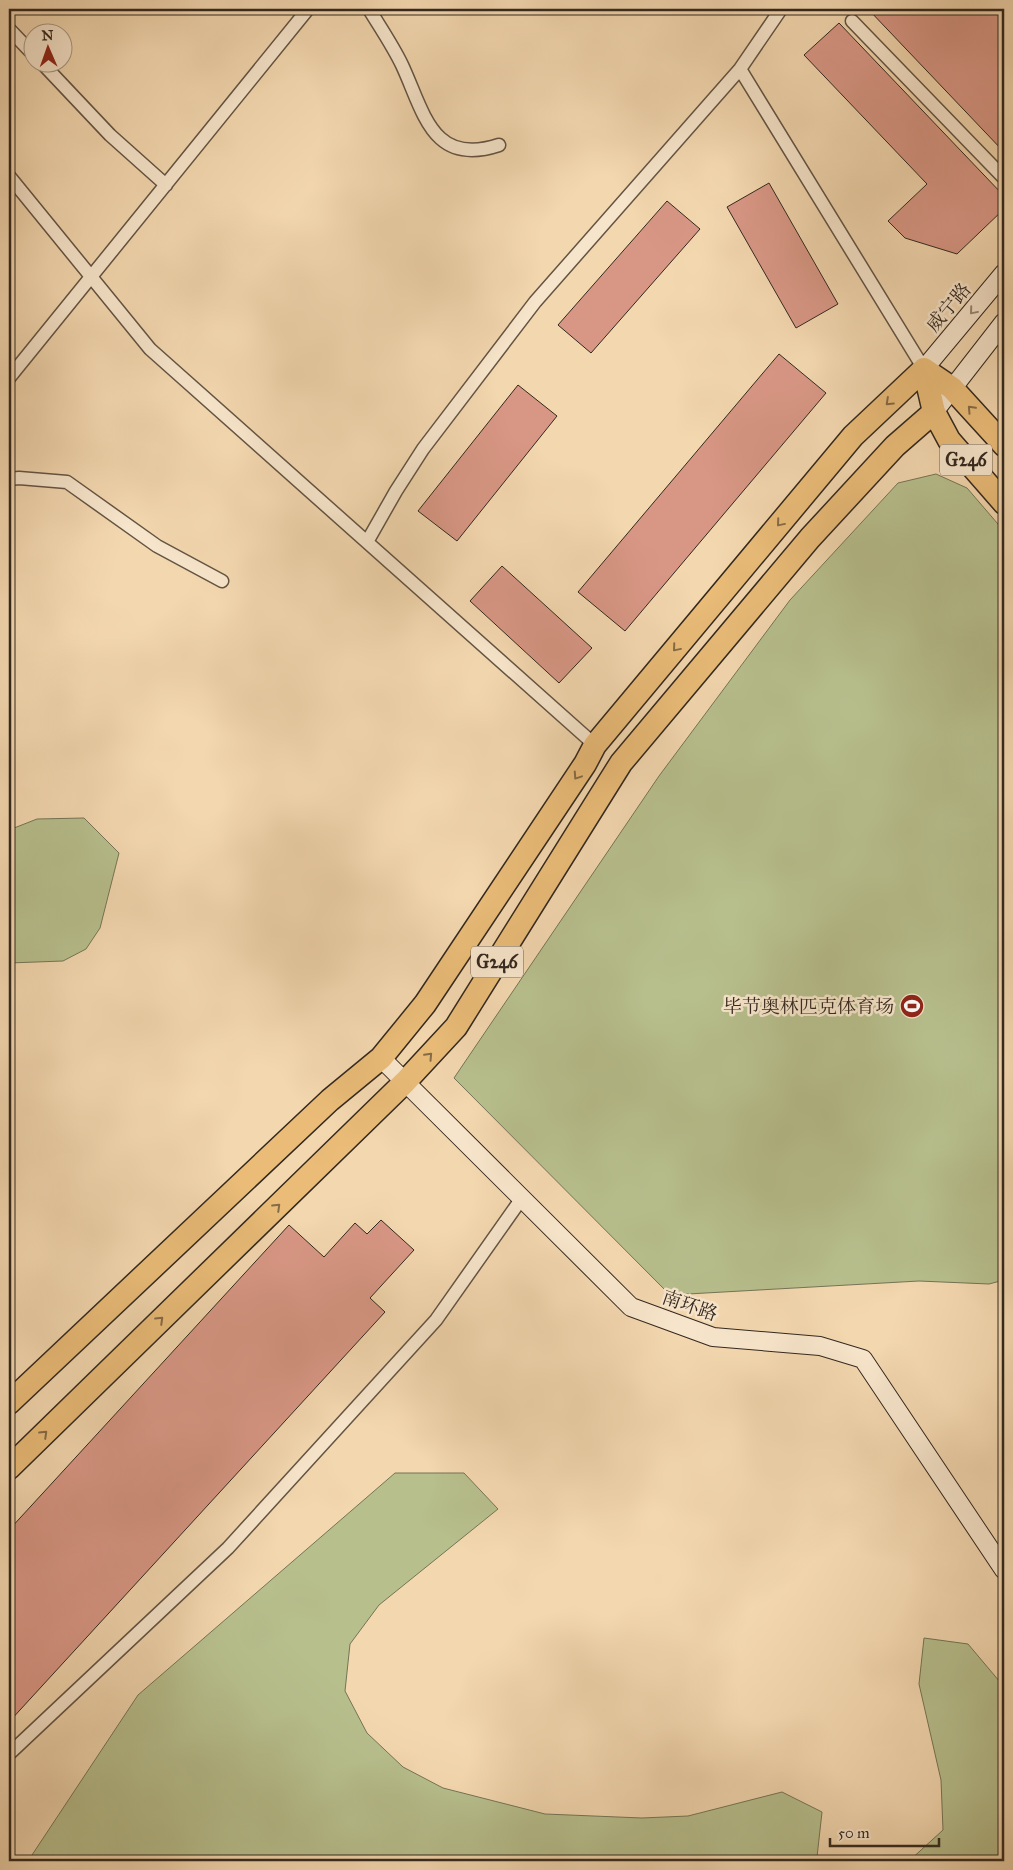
<svg xmlns="http://www.w3.org/2000/svg" width="1013" height="1870" viewBox="0 0 1013 1870" font-family="'IM FELL Great Primer','Noto Serif SC',serif">
	<rect width="100%" height="100%" fill="#f3d7af"/>
	<filter id="stains"><feTurbulence type="fractalNoise" baseFrequency=".004" numOctaves="4"/><feColorMatrix values="0 0 0 0 .2 0 0 0 0 .09 0 0 0 0 .02 0 0 0 .5 -.17"/></filter>
	<radialGradient id="worn" r=".72"><stop offset=".6" stop-color="#630" stop-opacity="0"/><stop offset="1" stop-color="#630" stop-opacity=".3"/></radialGradient>
	<path fill="#b7bf8d" stroke="#757456" d="M936,474l31,14 37,43v749l-15,4 -70,-3 -249,14 -216,-217 205,-302 131,-176 108,-117z
		M84,818l35,35 -19,75 -14,21 -23,12 -54,2v-133l28,-11z
		M395,1473h69l34,36 -119,96 -29,39 -5,47 22,42 36,34 40,21 102,26 97,4 46,-2 94,-24 40,20 -5,45 8,4h-797l110,-166z
		M924,1638l44,6 32,38 4,20v159h-95l34,-31 -2,-50 -22,-96z"/>
	<path fill="#d89785" stroke="#33281f" d="M868,9h136v143z
		M839,23l165,173v13l-47,45 -52,-16 -17,-17 39,-37 -123,-129z
		M769,183l69,121 -42,24 -69,-121z
		M667,201l33,28 -109,124 -33,-28z
		M779,354l47,39 -201,238 -47,-39z
		M518,385l39,31 -100,125 -39,-30z
		M502,566l90,82 -33,35 -89,-82z
		M381,1220l33,30 -44,48 15,14 -376,410v-192l280,-305 35,32 31,-34 12,11z"/>
	<g fill="none" stroke-linecap="round" stroke-linejoin="round">
		<g stroke="#635443" stroke-width="15">
			<path id="street" d="M369,9c11,18 24,37 33,56 22,47 30,102 97,80
				M852,21l152,157
				M9,29l23,24
				M41,62l69,73 56,50
				M740,69l184,300
				M9,176l141,173 445,396
				M9,378l299,-369
				M9,479l10,-1 48,4 90,64 65,35
				M367,542l29,-51 27,-42 112,-147 205,-233 41,-60
				M9,1754l219,-206 208,-228 86,-122"/>
		</g>
		<g stroke="#33281f" stroke-width="20">
			<path id="secondary" d="M924,369l80,-96
				M934,412l70,-90
				M381,1058l250,249 82,30 107,9 43,13 141,211"/>
		</g>
		<g stroke="#33281f" stroke-width="25">
			<path id="highway" d="M924,369l10,43 15,28 55,63
				M924,369l28,19 52,57
				M9,1403l321,-303 51,-42 44,-54 160,-240 10,-19 258,-309 71,-67
				M9,1468l396,-386 51,-55 165,-264 189,-225 85,-92 39,-34"/>
		</g>
		<use href="#street" stroke="#f7e5cb" stroke-width="12"/>
		<use href="#secondary" stroke="#f7e5cb" stroke-width="18"/>
		<use href="#highway" stroke="#eabc78" stroke-width="22"/>
	</g>
	<defs><path id="oneway-chevron" d="M-2-3.5L2.5 0L-2 3.5" fill="none" stroke-width="1.6" stroke-linecap="round" stroke-linejoin="round" transform="scale(1.25)"/></defs>
	<use stroke="#958675" href="#oneway-chevron" transform="translate(973 311) rotate(130)"/>
	<g stroke="#856b47">
		<use href="#oneway-chevron" transform="translate(889 402) rotate(137)"/>
		<use href="#oneway-chevron" transform="translate(971 409) rotate(-133)"/>
		<use href="#oneway-chevron" transform="translate(780 523) rotate(130)"/>
		<use href="#oneway-chevron" transform="translate(676 648) rotate(130)"/>
		<use href="#oneway-chevron" transform="translate(577 776) rotate(124)"/>
		<use href="#oneway-chevron" transform="translate(429 1056) rotate(-47)"/>
		<use href="#oneway-chevron" transform="translate(277 1207) rotate(-44)"/>
		<use href="#oneway-chevron" transform="translate(160 1320) rotate(-44)"/>
		<use href="#oneway-chevron" transform="translate(44 1434) rotate(-44)"/>
	</g>
	<defs>
		<g id="stadium-disc" transform="scale(1.25)"><circle r="9.5" fill="#8f2418" stroke="#f7e5cb"/><path d="M0-5a6.5 5 0 1 0 0 10a6.5 5 0 1 0 0-10ZM-3.5-1.8h7v3.6h-7Z" fill="#fff"/></g>
	</defs>
	<g fill-rule="evenodd">
		<use href="#stadium-disc" x="912" y="1006"/>
	</g>
	<g text-anchor="middle" stroke-width="5" stroke-linejoin="round" paint-order="stroke">
		<g fill="#f7e5cb" stroke="#6e6153" stroke-width="1">
			<rect x="940" y="444.5" width="52" height="31" rx="4"/>
			<rect x="471" y="946.5" width="52" height="31" rx="4"/>
		</g>
		<g font-size="18" font-weight="bold" fill="#33281f">
			<text x="966" y="466">G246</text>
			<text x="497" y="968">G246</text>
		</g>
		<g font-size="19" fill="#33281f" stroke="#f7e5cb">
			<text transform="translate(948 307) rotate(-50)" y="7">威宁路</text>
			<text transform="translate(690 1305) rotate(19)" y="7">南环路</text>
		</g>
		<g font-size="19" fill="#33281f" stroke="#f7e5cb" text-anchor="end">
			<text x="894" y="1013">毕节奥林匹克体育场</text>
		</g>
	</g>
	<rect width="1013" height="1870" fill="none" stroke="#f3d7af" stroke-width="30"/>
	<rect x="10" y="10" width="993" height="1850" fill="none" stroke="#33281f" stroke-width="2.5"/>
	<rect x="15" y="15" width="983" height="1840" fill="none" stroke="#33281f"/>
	<g transform="translate(48 48) rotate(358)"><circle r="24" fill="#f7e5cb" stroke="#a99986"/>
	<path d="M0-4L9 19L0 12L-9 19Z" fill="#8f2418"/>
	<text y="-8" font-size="14" font-weight="bold" text-anchor="middle" fill="#33281f">N</text>
	</g>
	<path d="M830 1838v8h109v-8" fill="none" stroke="#33281f" stroke-width="2.5"/>
	<text x="838" y="1838" font-size="15" fill="#33281f" stroke="#f7e5cb" stroke-width="4" paint-order="stroke">50 m</text>
	<rect width="100%" height="100%" filter="url(#stains)"/>
	<rect width="100%" height="100%" fill="url(#worn)"/>
</svg>
